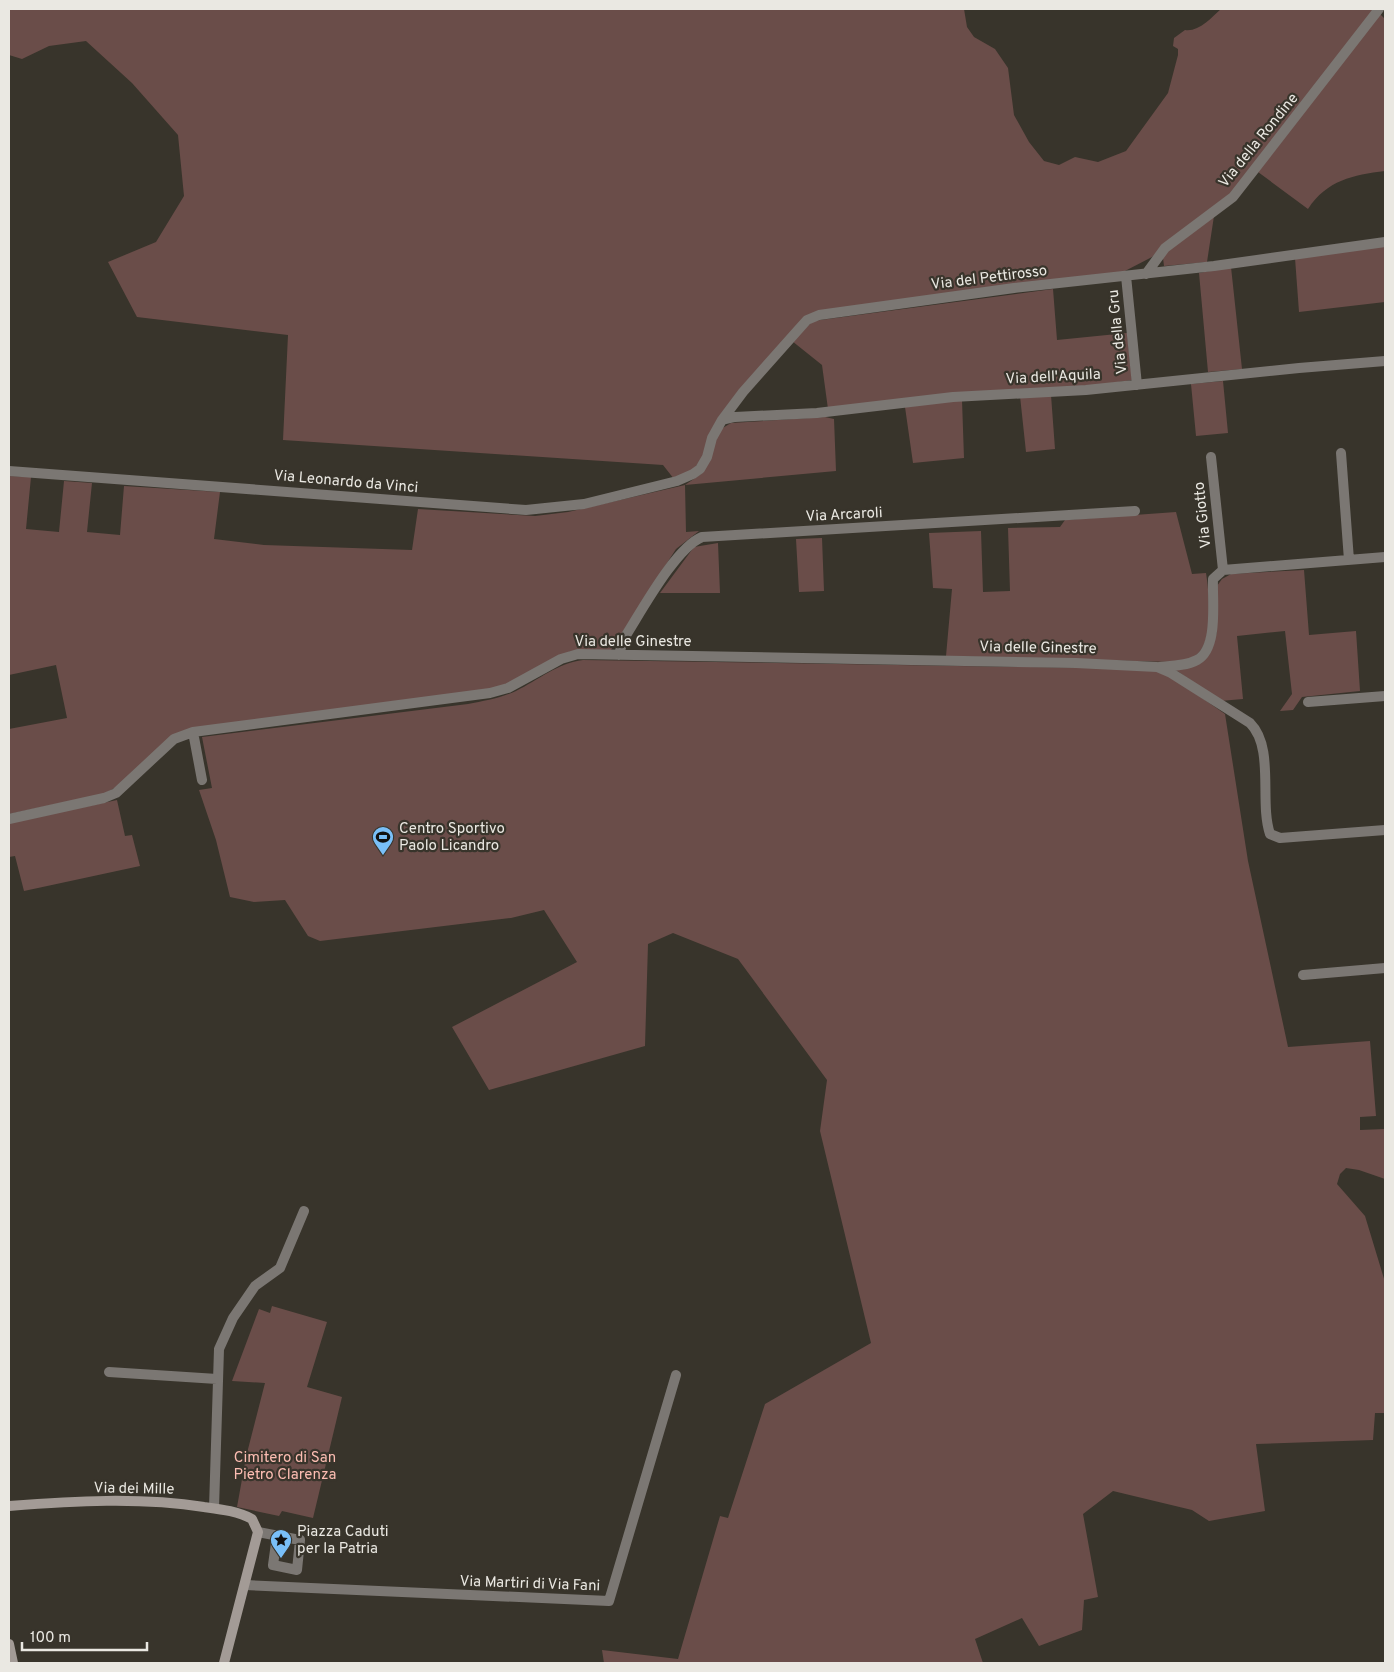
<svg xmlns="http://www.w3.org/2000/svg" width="1394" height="1672" viewBox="0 0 1394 1672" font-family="Overpass,sans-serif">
	<rect width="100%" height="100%" fill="#38342b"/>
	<path fill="#6a4d49" d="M9,9h955l3,18 7,10 21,12 13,19 6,47 15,27 15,19 15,4 16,-8 23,5 28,-11 42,-58 10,-38v-6l-5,-3 1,-8 11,-8c14,2 26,-12 36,-21h156l-146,185 -79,63 -29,15 -302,39 -99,103 -18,41 -10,14 -20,10 -11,-14 -380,-25 5,-105 -151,-18 -29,-55 48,-20 28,-46 -6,-61 -46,-52 -46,-42 -37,5 -27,13 -13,-4z
		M1380,14l5,5v152c-32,4 -58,9 -77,38l-50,-37z
		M1214,216l-7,46 -43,4 -1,-8 2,-6z
		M1385,246v56l-86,10 -4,-54z
		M1231,267l11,102 -34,3 -9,-99z
		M1053,289l4,51 70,-7 5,47 -47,7 -257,22 -6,-44 -30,-24 21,-20z
		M1223,381l5,52 -32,3 -5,-52z
		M1051,395l4,54 -29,3 -6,-56z
		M962,400l2,58 -51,5 -8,-56z
		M825,417l9,2 2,52 -151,14 1,47 13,-1 -23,18 -65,101 -40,1 -64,34 -18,4 -300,40 -66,54 -19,11 -95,20v-85l58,-11 -11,-53 -47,10v-199l22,1 -5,52 33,3 5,-51 28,2 -5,49 33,3 4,-49 96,6 -6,47 50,6 148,5 6,-41 117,7 33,-4 117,-27 16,-11 20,-45 10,-6z
		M1176,512l16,62 14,-1c3,20 9,70 -11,83 -6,4 -15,5 -22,6l-227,-6 6,-67 -19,-1 -4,-55 52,-2 2,61 27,-1 -2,-63 52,-1 5,-7z
		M822,538l2,53 -25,1 -3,-53z
		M718,543l2,50h-60l34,-46z
		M1304,570l5,65 47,-4 4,60 -58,6 -9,13 -13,1 12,-17 -7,-63 -48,5 6,63 -23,2 -44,-31 36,-23 5,-15v-46l5,-7 9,-5z
		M583,660l569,9 17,6 56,39 23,147 40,186 82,-6 6,75 -16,1v13l25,-1v50l-26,-9 -13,-2 -6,6 -3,10 28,32 20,66v131h-10l-2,27 -117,4 9,67 -56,10 -17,-11 -79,-19 -30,23 15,83 -14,3 -2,30 -43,16 -17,-28 -47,21 8,24h-379l-2,-13 76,9 42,-143 8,2 37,-114 106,-61 -51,-212 7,-51 -89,-121 -65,-26 -25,11 -3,102 -156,44 -37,-63 125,-65 -33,-52 -33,8 -191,23 -12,-5 -23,-36 -31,2 -24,-5 -14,-57 -17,-50 13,-2 -10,-51 266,-33c16,-3 33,-6 48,-13 22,-11 42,-28 67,-31z
		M117,800l8,36 7,-1 8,31 -116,25 -9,-35 -6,1v-34z
		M272,1306l55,16 -20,65 35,10 -29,121 -31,-7 -3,5 -42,-9 9,-50 19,-74 -33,-2 27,-72 11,4z"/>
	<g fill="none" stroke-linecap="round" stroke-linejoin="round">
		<path stroke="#7b7773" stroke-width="10" d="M1146,274l19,-26 68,-51 146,-188
			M1126,276l11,109
			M722,420l13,-3 82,-4 136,-16 133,-7 213,-22 86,-7
			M1341,453l8,107
			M1211,457l12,113
			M9,471l517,39 58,-6 93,-23 16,-7 7,-5 7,-12 5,-19 10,-18 21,-28 55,-62 9,-10 12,-5 195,-27 200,-22 171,-24
			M619,655l4,-15c17,-26 52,-92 79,-103l433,-26
			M1159,667c12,-1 27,-1 38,-7 22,-12 15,-60 16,-81l10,-9 162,-13
			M1308,702l77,-6
			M193,732l9,48
			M9,819l95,-21 12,-5 58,-54 19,-7 297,-39 18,-5 53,-29 17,-5 498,9 81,4 14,6 79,50c25,25 9,79 20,111l10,4 105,-8
			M1303,975l82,-7
			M109,1372l108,7
			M214,1508l5,-159 14,-31 22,-32 25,-18 24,-57
			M258,1532l42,8 -3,30 -24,-5 4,-29
			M245,1585l364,16 67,-226"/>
		<path stroke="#a39b96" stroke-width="10" d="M9,1506c64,-5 131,-9 195,1 15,2 34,4 48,12l6,13 -34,131
			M9,1644l4,19"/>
	</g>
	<defs>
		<g id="stadium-pin" transform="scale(1.125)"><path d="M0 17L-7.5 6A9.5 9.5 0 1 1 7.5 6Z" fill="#79bff8" stroke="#38342b"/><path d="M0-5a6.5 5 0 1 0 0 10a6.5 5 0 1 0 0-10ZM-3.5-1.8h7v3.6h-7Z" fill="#111"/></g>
		<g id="sight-pin" transform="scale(1.125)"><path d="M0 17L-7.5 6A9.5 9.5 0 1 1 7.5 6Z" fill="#79bff8" stroke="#38342b"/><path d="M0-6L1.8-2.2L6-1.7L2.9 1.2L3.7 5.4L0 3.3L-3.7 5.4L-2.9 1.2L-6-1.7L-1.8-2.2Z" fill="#111"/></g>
	</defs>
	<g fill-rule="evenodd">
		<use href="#stadium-pin" x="383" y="837"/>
		<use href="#sight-pin" x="281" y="1540"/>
	</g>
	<g text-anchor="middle" stroke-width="4.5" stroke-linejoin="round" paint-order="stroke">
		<g font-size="15" fill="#eae8e2" stroke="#38342b">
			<text transform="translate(1258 140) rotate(-51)" y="5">Via della Rondine</text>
			<text transform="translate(989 277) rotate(-7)" y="5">Via del Pettirosso</text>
			<text transform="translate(1117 332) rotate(-96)" y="5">Via della Gru</text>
			<text transform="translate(1053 376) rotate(-3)" y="5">Via dell'Aquila</text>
			<text transform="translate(346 481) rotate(5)" y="5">Via Leonardo da Vinci</text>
			<text transform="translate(844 514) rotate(-3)" y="5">Via Arcaroli</text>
			<text transform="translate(1202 515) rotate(-96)" y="5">Via Giotto</text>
			<text x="633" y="646">Via delle Ginestre</text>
			<text transform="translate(1038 647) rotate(1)" y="5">Via delle Ginestre</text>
			<text transform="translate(134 1488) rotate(1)" y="5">Via dei Mille</text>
			<text transform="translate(530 1583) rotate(2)" y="5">Via Martiri di Via Fani</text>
		</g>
		<g font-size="15" fill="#eae8e2" stroke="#38342b" text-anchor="start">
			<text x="399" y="833">Centro Sportivo<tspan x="399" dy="17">Paolo Licandro</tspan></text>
			<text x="297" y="1536">Piazza Caduti<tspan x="297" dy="17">per la Patria</tspan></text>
		</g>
		<g font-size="15" fill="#fcbdb2" stroke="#38342b">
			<text x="285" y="1462">Cimitero di San<tspan x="285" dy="17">Pietro Clarenza</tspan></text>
		</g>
	</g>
	<rect width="1394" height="1672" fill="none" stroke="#eae8e2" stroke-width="20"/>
	<path d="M22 1642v8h125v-8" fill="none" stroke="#eae8e2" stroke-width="2.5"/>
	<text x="30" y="1642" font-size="15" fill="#eae8e2" stroke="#38342b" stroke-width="4" paint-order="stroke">100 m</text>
</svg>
